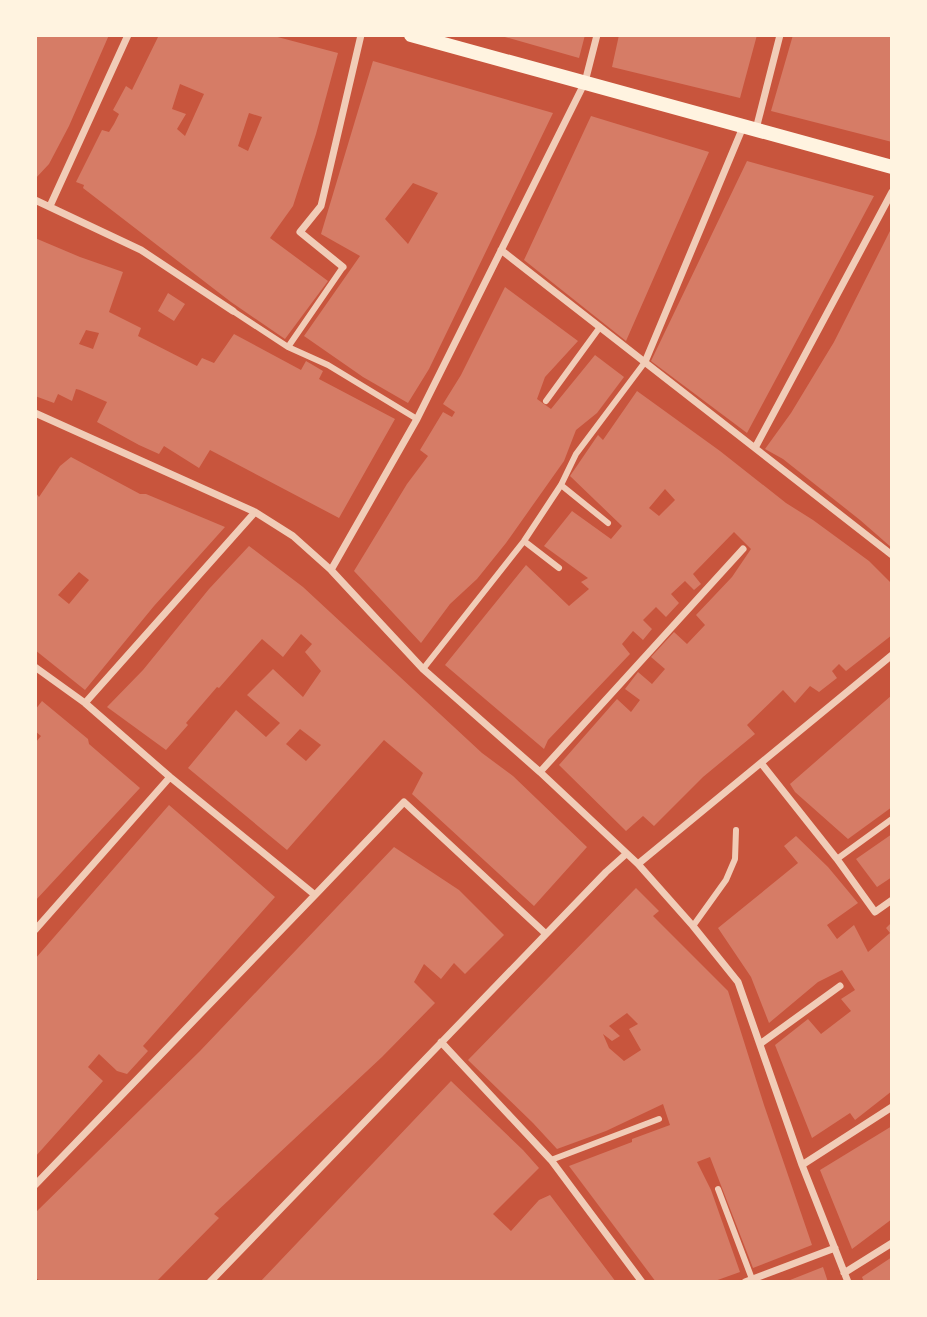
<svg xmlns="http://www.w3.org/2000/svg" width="927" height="1317" viewBox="0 0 927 1317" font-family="'Alegreya Sans',sans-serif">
	<rect width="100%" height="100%" fill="#c8553d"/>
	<path fill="#d67c66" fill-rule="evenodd" d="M35,35h74l-40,91 -20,38 -14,15z
		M159,35h111l68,18 -22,81 -23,72 -23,32 58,43 -43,58 -54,-37 -148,-114 1,-3 -8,-3 26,-52 7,2 5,-8 5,-10 -6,-4 13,-24 6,4zM180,84l24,10 -19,42 -8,-7 9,-15 -14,-5zM249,113l13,4 -14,34 -10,-5z
		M498,35h87l-6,23z
		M619,35h138l-17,63 -128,-31z
		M793,35h99v107l-121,-31z
		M373,61l180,52 -124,256 -21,34 -45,-26 -59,-41 56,-80 -39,-22zM413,183l25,10 -30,51 -23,-25z
		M591,116l118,36 -83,189 -102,-81z
		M747,161l127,35 -127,237 -96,-72z
		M892,227v321l-32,-28 -77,-61 -18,-10 26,-36 43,-71z
		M35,238l45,19 43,15 -14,40 32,16 -3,8 59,30 5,-8 12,5 20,-29 67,36 5,-9 17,10 -4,8 76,40 -56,99 -129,-68 -11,18 -35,-22 -5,8 -20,-9 -42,-23 10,-20 -27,-12 -4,-1 -4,12 -14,-7 -4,9 -19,-7zM86,330l13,3 -6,16 -14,-5z
		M505,287l73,54 -33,36 -8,22 14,10 44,-54 29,22 -27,36 -21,17 -12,31 -58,82 -29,36 -27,25 -29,39 -67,-72 53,-87 21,-28 -8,-6 23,-38 9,5 3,-5 -12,-8 18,-29z
		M168,293l17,11 -11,17 -16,-10z
		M637,391l83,60 66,52 27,17 56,41 23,23v51l-46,36 -7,-7 -7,7 5,7 -18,14 -9,-6 -15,17 -12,-13 -36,35 8,9 -52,43 -49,49 -11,-10 -17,15 -67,-66 58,-66 14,13 9,-12 -15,-11 13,-17 14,12 13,-15 -14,-12 23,-25 13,12 18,-19 -9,-10 36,-38 19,-28 -17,-17 -41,42 8,10 -7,6 -9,-9 -14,13 8,9 -13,14 -10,-10 -13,13 9,9 -9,11 -10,-9 -11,13 8,10 -82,86 -4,9 -99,-84 81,-100 43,41 20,-17 -8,-7 7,-4 -44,-32 28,-35 39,28 11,-13 -52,-50 28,-41 5,5zM665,489l10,11 -16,16 -10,-8z
		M71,457l69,37h6l79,33 -71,79 -69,84 -50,-40v-158l4,5 21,-31zM79,572l10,8 -20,24 -11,-9z
		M249,546l54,41 179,166 31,23 74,71 -53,59 -122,-112 11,-21 -39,-33 -97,110 -99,-82 48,-58 30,27 14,-14 -33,-28 26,-26 30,28 18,-26 -16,-19 7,-8 -11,-10 -18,23 -21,-18 -43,49 -2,-1 -31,36 2,2 -22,25 -59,-43 36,-37 66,-81zM300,729l21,16 -15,16 -20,-17z
		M892,695v112l-44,32 -53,-47 -5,-8z
		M42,701l46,38 1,5 51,44 -105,113v-158l6,-7 -6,-5v-21z
		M169,805l106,92 -132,149 5,5 -21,23 -10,-3 -18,-17 -11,13 15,14 -68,76v-198z
		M892,834v43l-15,10 -21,-28z
		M796,836l32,31 30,36 -31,22 10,14 17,-14 14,27 22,-19 -4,-5 6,-6v169l-37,29 -5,-7 -38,25 -37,-93 33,-26 13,15 30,-23 -10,-12 14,-9 -13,-20 -24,12 -49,41 -18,-46 -33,-49 80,-65 -14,-17z
		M394,847l65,43 45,45 -39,39 -11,-11 -13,16 -17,-15 -10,18 21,21 -53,54 -168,157 5,4 -63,64h-115l-6,-5v-64l165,-162z
		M636,888l23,23 -6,5 75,75 36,114 48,140 -59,23 -43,-111 -13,5 14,28 29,82 -28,10h-56l-87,-116 63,-24v-3l38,-14 -7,-21 -57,27 -49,18 -24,-26 -65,-63zM627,1013l11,11 -9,5 12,21 -17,11 -15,-13 -6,-14 9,7 8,-5 -11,-10z
		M451,1081l72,69 16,18 -46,46 18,17 28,-31 11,-5 66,87h-356z
		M892,1126v93l-40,30 -32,-79z
		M892,1257v25h-28l-2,-5z
		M823,1267l5,15h-43z"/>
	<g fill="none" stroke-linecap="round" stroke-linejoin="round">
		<path stroke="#f1ccb7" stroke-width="6" d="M233,311l55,36 40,18 89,54
			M288,347l55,-80
			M546,401l54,-74
			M561,485l47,38
			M524,541l35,27
			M423,669l101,-128 37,-56 15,-31 69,-92
			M837,859l55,-40
			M693,926l33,-46 9,-21 1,-29
			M551,1160l108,-41
			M718,1189l34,90"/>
		<path stroke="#f1ccb7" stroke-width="7" d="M756,129l24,-94
			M35,200l106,50 92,61
			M50,206l78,-171
			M501,250l391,305
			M343,267l-43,-35 21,-26 40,-171
			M645,362l98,-235
			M35,413l220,99 38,24 38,34 92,99 117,103 98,92 55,62 45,56 64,183 46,117
			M755,448l137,-256
			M331,570l86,-151 168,-337 12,-47
			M35,667l50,36 85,74 145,118 89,-93 142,132
			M85,703l170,-191
			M761,763l76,96 38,53 17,-12
			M540,772l203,-223
			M638,864l254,-209
			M35,930l135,-153
			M441,1042l110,118 91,122
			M760,1044l80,-58
			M802,1165l90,-58
			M35,1185l280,-290
			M844,1273l48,-30
			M210,1282l396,-410 20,-18
			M745,1282l90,-34"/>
		<path stroke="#fff3e0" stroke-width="14" d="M411,35l481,132"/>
	</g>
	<rect width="927" height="1317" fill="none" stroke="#fff3e0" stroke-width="74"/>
</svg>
